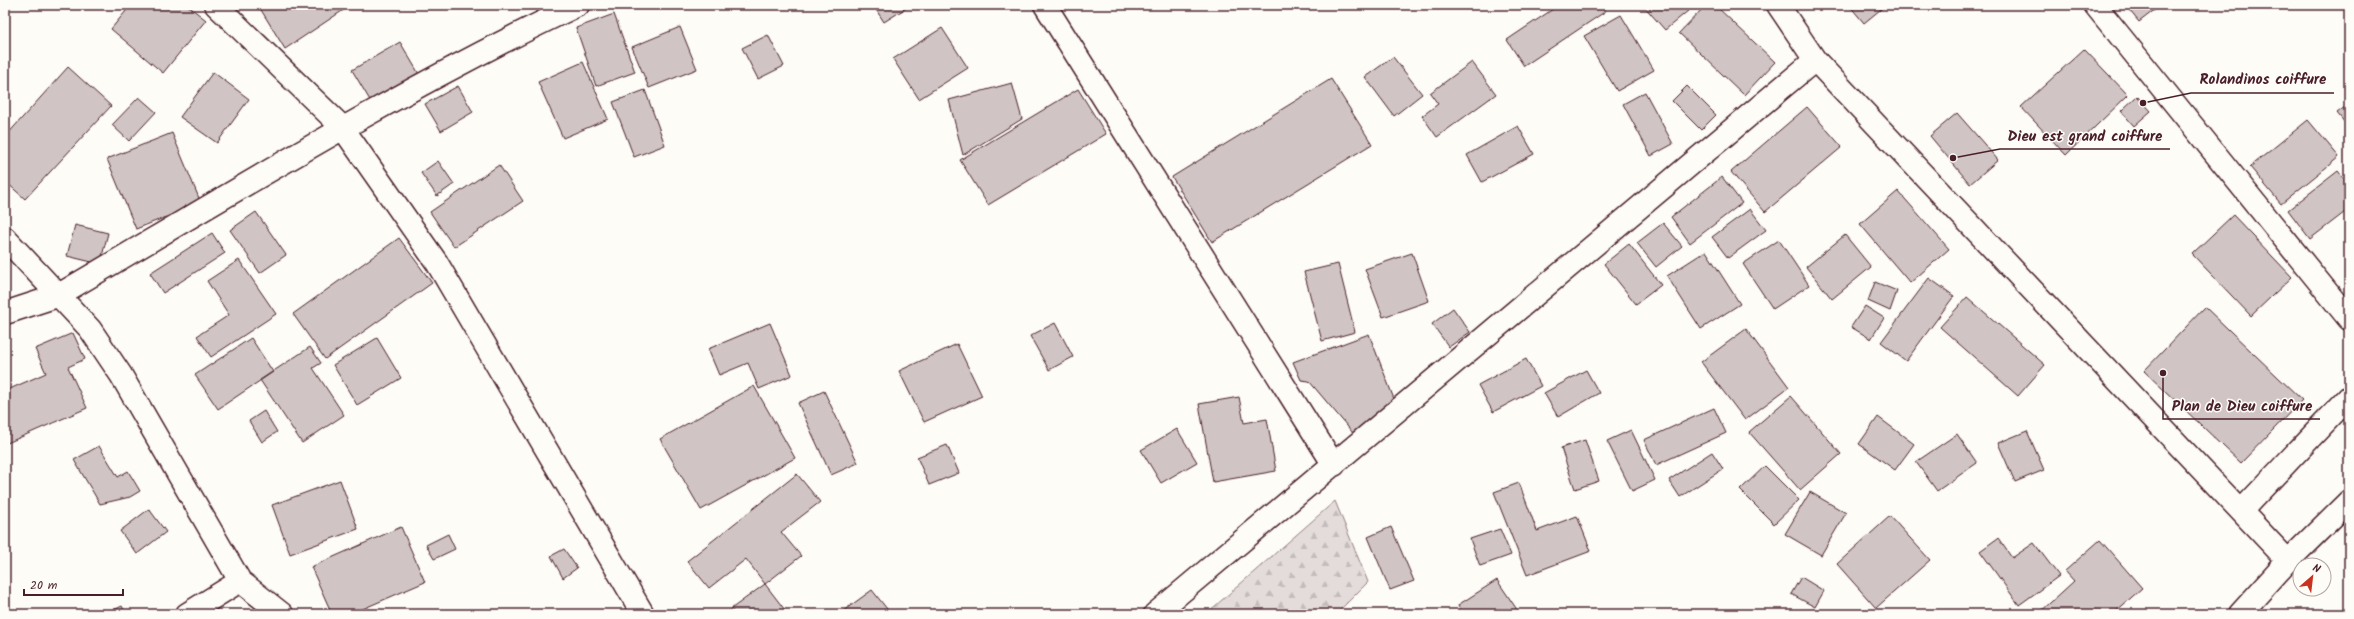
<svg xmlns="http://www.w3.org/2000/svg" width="2354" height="619" viewBox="0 0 2354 619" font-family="Kalam,sans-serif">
	<defs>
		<pattern id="forest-firs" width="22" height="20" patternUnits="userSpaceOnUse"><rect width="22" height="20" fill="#e3dcda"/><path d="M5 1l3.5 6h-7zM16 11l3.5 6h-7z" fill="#c4bcbb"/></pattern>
	</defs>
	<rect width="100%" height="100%" fill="#fdfcf7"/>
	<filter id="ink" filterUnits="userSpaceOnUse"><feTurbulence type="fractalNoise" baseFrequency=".025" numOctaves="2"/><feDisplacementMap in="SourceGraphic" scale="8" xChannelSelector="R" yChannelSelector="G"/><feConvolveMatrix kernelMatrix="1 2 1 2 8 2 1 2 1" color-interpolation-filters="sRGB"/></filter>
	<g filter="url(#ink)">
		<path fill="url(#forest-firs)" stroke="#967e82" d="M1335,501l33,81 -32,32h-130z"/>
		<path fill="#d0c5c4" stroke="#4a1f2b" d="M131,5h56l19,15 -43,53 -52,-44z
			M258,5h93l-66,44z
			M873,5h38l-27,17z
			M1559,5h43l4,6 -82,55 -17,-26z
			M1643,5h52l-30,25z
			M1706,5h9l60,57 -31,33 -65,-62z
			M1849,5h37l-22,18z
			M2125,5h36l-22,17z
			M614,14l21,58 -39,14 -20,-58z
			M1621,15l33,55 -37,21 -33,-55z
			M680,27l17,42 -48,19 -17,-41z
			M942,28l26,40 -49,31 -26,-40z
			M768,35l16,31 -26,13 -16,-31z
			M400,42l19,32 -48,28 -19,-32z
			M2084,49l44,46 -62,60 -45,-48z
			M1393,57l29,37 -28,22 -29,-39z
			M583,62l25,57 -45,19 -25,-56z
			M1472,62l24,32 -59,43 -15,-21 16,-12 -8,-11z
			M68,67l43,39 -86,93 -20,-18v-44z
			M213,72l36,27 -32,44 -37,-26z
			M1331,79l41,65 -160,98 -40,-65z
			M1012,83l10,36 -59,36 -14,-55z
			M458,86l15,26 -32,19 -16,-27z
			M1687,86l29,29 -15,15 -29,-29z
			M1078,89l28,45 -118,71 -28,-45z
			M645,90l20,55 -31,12 -21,-55z
			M1645,92l28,52 -22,12 -28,-52z
			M2137,96l14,15 -17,15 -13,-15z
			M139,97l17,15 -27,29 -17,-16z
			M2349,104v24l-12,-15z
			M1807,107l35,40 -77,65 -34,-40z
			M1957,113l41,47 -28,24 -40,-48z
			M2308,120l31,37 -58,47 -31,-37z
			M1518,126l16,28 -52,28 -15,-27z
			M172,133l29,70 -65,26 -29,-70z
			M438,161l16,23 -17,12 -16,-23z
			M499,165l24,36 -69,46 -24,-35z
			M2338,171l11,14v24l-39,30 -22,-29z
			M1722,177l20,26 -52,40 -19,-26z
			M1898,191l51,58 -39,34 -50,-59z
			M1750,209l16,21 -38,28 -16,-21z
			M256,212l30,43 -26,18 -30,-43z
			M2233,215l59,62 -41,39 -59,-62z
			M1663,223l19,23 -26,21 -19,-24z
			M75,225l33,8 -8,31 -33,-8z
			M212,233l13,20 -62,40 -13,-20z
			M1845,235l26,32 -39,32 -26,-32z
			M399,238l33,45 -107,76 -32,-45z
			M1779,240l30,45 -36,24 -30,-45z
			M1629,244l32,41 -25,19 -32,-40z
			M1706,251l34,53 -39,25 -34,-53z
			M1412,253l17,48 -46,16 -18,-48z
			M239,260l37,54 -65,43 -14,-21 32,-21 -22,-34z
			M1338,264l17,68 -33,9 -18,-69z
			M1929,278l25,18 -48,65 -25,-19z
			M1875,282l22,9 -7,20 -22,-10z
			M1967,297l78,68 -27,31 -78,-69z
			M1865,306l19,12 -13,21 -20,-12z
			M2205,307l97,93 -61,63 -97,-92z
			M1453,308l17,24 -21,15 -17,-23z
			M770,323l22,52 -33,14 -11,-26 -29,12 -11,-26z
			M1055,323l18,34 -24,13 -19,-34z
			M1746,329l43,58 -44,33 -44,-58z
			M73,333l12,26 -17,8 19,41 -82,36v-53l41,-18 -11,-24z
			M1369,334l25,65 -41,34 -44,-52 -8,-1 -8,-18z
			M251,338l22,34 -55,37 -23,-34z
			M377,338l24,40 -44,27 -24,-40z
			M957,344l25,52 -58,26 -25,-51z
			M310,347l11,16 -8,5 31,47 -42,28 -42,-63z
			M1526,359l15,27 -48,26 -15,-27z
			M1586,370l13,23 -41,24 -14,-24z
			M754,386l41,72 -94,52 -41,-71z
			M824,391l34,72 -27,12 -33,-72z
			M1791,396l50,58 -41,36 -51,-58z
			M1239,397l5,26 23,-4 9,52 -63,11 -14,-78z
			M1714,408l12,25 -70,32 -12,-25z
			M264,411l13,21 -15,10 -13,-21z
			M1878,417l36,27 -19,26 -36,-26z
			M1177,429l20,33 -36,21 -20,-33z
			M1631,430l24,50 -23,11 -25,-50z
			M2027,431l17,39 -29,12 -17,-39z
			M1957,434l20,29 -40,28 -21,-29z
			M1585,440l14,41 -24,8 -14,-41z
			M947,445l12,28 -30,12 -12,-28z
			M99,446l19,31 10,-6 12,20 -10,6 -30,7 -26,-44z
			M1712,452l11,17 -43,28 -11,-17z
			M1765,466l34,34 -25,24 -34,-34z
			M797,474l23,28 -39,30 20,24 -36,28 -19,-25 -37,29 -22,-27z
			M340,480l18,49 -68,25 -18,-49z
			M1519,483l18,48 40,-15 14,35 -64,24 -33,-83z
			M1810,492l36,21 -25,42 -36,-21z
			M149,509l17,23 -29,22 -17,-23z
			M1890,516l40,44 -54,48 -39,-44z
			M401,527l24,55 -74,32h-19l-21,-47z
			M1391,527l23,54 -24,9 -22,-53z
			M1500,529l11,26 -31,11 -10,-27z
			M448,534l7,15 -21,10 -8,-14z
			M1998,538l14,20 22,-15 25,33 -40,29 -39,-54z
			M2100,540l42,48 -29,26h-75l36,-33 -9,-10z
			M564,549l13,19 -14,10 -12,-22z
			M1801,577l23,14 -9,16 -24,-13z
			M1497,580l23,34h-57l-5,-9z
			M765,584l23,30h-53l-4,-5z
			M872,590l19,24h-52z
			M122,606l4,8h-20z"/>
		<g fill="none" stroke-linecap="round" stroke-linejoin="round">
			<g stroke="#4a1f2b" stroke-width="25">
				<path id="street" d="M216,5l126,122 95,136 206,351
					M1045,5l289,460
					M1778,5l37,55 473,501
					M2095,5l254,314
					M5,238l85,91 31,46 119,206 42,33
					M5,313l52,-17c172,-101 341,-206 521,-291
					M2241,511l108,-114
					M187,614l53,-33
					M1155,614l660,-554"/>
			</g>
			<g stroke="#4a1f2b" stroke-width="25">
				<path id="primary" d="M2240,614l48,-53 61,-60"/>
			</g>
			<use href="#street" stroke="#fdfcf7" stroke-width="22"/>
			<use href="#primary" stroke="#fdfcf7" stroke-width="22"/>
		</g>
	</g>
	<path fill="none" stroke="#4a1f2b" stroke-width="1.5" d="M2143 103L2191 93H2334M1953 158L2000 149H2170M2163 373L2163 419H2320"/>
	<g fill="#4a1f2b" stroke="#fdfcf7" stroke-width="1.5">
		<circle cx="2143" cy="103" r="4"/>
		<circle cx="1953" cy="158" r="4"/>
		<circle cx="2163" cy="373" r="4"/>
	</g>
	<g font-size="15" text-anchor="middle" font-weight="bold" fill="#4a1f2b" stroke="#fdfcf7" stroke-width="3" stroke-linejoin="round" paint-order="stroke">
		<text x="2263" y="84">Rolandinos coiffure</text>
		<text x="2085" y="141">Dieu est grand coiffure</text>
		<text x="2242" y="411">Plan de Dieu coiffure</text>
	</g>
	<rect width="2354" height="619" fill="none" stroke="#fdfcf7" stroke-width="20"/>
	<rect x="10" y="10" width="2334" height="599" fill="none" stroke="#4a1f2b" stroke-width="1.5" filter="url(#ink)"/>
	<g transform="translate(2312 577) rotate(28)"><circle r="19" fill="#fdfcf7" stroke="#b5a4a5"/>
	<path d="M0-3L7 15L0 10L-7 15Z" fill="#c8321e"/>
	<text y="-6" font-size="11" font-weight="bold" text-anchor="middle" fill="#4a1f2b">N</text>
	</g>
	<path d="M24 589v6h99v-6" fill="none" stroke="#4a1f2b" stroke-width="2"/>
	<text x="30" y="589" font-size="12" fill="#4a1f2b" stroke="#fdfcf7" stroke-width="3" paint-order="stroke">20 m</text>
</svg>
